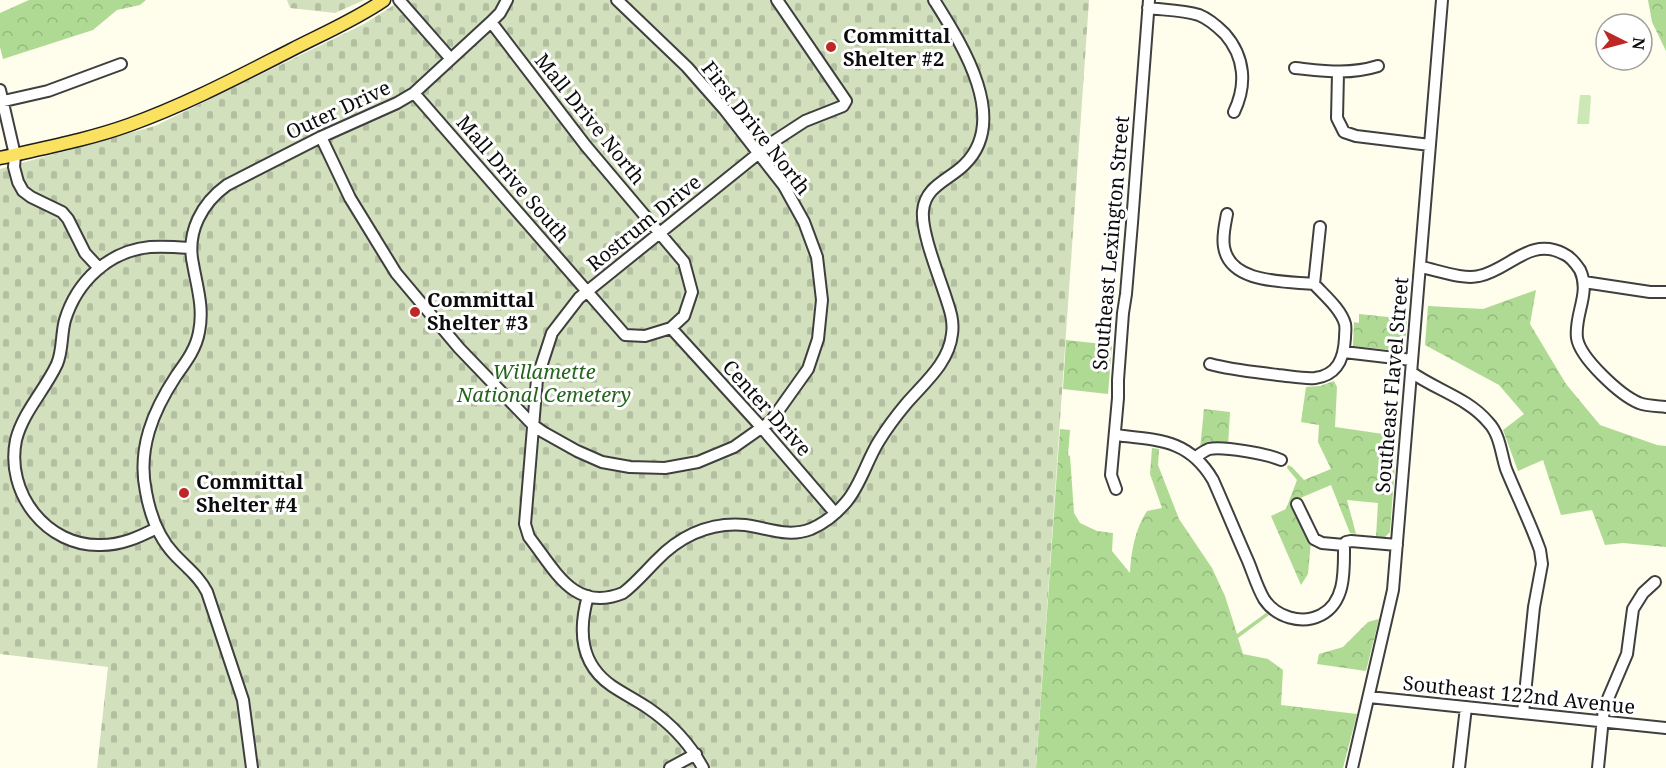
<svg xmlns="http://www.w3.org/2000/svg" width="1666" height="768" viewBox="0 0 1666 768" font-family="'Noto Serif',serif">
	<defs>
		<pattern id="forest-crowns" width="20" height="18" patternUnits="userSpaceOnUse" patternTransform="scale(1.5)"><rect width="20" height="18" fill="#aeda94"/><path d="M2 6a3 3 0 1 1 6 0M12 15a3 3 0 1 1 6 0" fill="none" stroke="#94ba7e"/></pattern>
		<pattern id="cemetery-stones" width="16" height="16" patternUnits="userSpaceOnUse" patternTransform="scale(1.5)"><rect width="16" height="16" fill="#d2e0bd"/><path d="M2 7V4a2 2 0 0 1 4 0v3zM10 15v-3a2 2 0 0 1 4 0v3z" fill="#b3bfa1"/></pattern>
	</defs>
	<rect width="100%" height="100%" fill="#fffdeb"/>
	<path fill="url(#forest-crowns)" d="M29,0h117l-6,5 -23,5 -24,20 -90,29 -3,-12v-34z
		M1648,0h18v51l-14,-29z
		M1536,290l-6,34 36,60 34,41 57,20 9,1v101l-43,-4 -18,2 -13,-35 -31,5 -18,-55 -25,11 -15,-41 21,-16 -25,-29 -74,-40 3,-39 55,3z
		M1359,314l48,5 -2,29 -4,3 -48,-5 1,-24 5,1z
		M1066,340l46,5 -4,49 -45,-5z
		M1334,381l3,6 -2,40 62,9 -7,96 -5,5h-9l2,-34 -31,-3 9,34 -6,-1 -19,-48 -33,14 -3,9 16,33 -3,33 -7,11 -30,-69 15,-7 11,-29 -10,-12 1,-3 4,2 12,13 27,-11 -13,-27 1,-17 -18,-3 5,-35 14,-1z
		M1204,409l26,3 -2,34 -28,3z
		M1060,429l10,1 -2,25 2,1 4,57 6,10 17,8 16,2 -1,18 18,22c1,-21 5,-44 17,-62l15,-3 -12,-34 2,-26 7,1 -1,16 21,54 33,49 13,28 12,38 29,-21 3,2 -31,23 5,16 25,5 15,11 -2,35 76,9 -14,54h-307z
		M1379,619l-13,52 -49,-7 2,-10 24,-7 25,-25z"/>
	<path fill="url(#cemetery-stones)" d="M287,0h77l-29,13 -45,-5z
		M399,0h690l-53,768h-939l11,-101 -108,-13v-485l155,-43 209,-102 30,-19z"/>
	<path fill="#cce9b5" d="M1580,95h10l1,2 -2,27h-12z"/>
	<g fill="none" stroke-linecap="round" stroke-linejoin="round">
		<g stroke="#3f3f3f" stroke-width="14">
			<path id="minor" d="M399,0l51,58
				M777,0l69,101 -3,5 -38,15 -43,28 -3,4 -180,145 -27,35 -15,46 -12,145 4,13c26,33 45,76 94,56 12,-9 22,-21 33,-32 24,-25 53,-39 89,-36 23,3 43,13 66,4 14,-6 27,-17 36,-28 14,-17 20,-41 32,-60 8,-13 17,-25 27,-37 18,-21 43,-41 46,-70 2,-13 -2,-24 -6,-36 -7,-22 -25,-66 -23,-87 2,-25 26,-31 41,-46 47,-45 -3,-122 -30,-165
				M1148,8c17,2 35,2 51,7 10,4 18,11 26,19 20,23 22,51 9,78
				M1295,68c29,3 54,7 83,-2
				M1338,73l-1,45 7,14 12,4 74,9
				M0,90l15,65 -1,12 4,15 5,9 8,6 31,15 6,7 17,34 14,15
				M414,93l211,242 20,1 26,-8 13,-12 8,-24 -8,-30 -98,-116 -95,-124
				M0,102l48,-11 73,-27
				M321,137l29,61 46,75 63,75 74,77 10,7 34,19 25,11 28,5 35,1 33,-6 36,-15 37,-26 37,-52 10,-30 4,-39 -5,-43 -13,-35 -20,-36 -60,-77 -37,-42 -70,-67
				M1421,267c16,3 42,13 58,9 30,-6 51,-40 85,-22 7,3 12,10 16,16 11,24 -6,44 -3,68 3,20 43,57 62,65 8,3 18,3 27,4
				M1584,282l66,10h16
				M1314,284l6,-57
				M671,328l91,100 73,85
				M1344,352l68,8
				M1210,364c22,6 45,8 68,11 12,1 25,4 37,3 23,-3 29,-20 30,-40 0,-5 1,-10 0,-14 -4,-15 -21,-29 -31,-40 -29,-3 -84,0 -90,-37 -2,-11 1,-22 3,-33
				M1411,372c25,18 57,26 77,50 12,12 13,32 18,47 11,27 24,53 34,81l2,14 -8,43 -11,106
				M1115,435c43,5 74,4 98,45 12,27 23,54 35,81 5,12 9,26 16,38 12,18 37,26 57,16 25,-13 23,-45 23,-70l2,-3 5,-1 46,4
				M1196,457c4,-3 8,-6 13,-8 14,-3 59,5 72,11
				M1116,489l-5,-14 7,-77v-18l5,-67 3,-19 6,-71 17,-223
				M1297,504l17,35 8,4 22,2
				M157,528c-18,9 -35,17 -56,17 -54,2 -96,-52 -85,-105 7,-28 29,-50 41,-76 6,-14 4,-30 8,-44 12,-39 44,-69 85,-73 14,-1 27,0 41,1
				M588,596c-10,35 -8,68 24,90 12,8 24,14 36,22 22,15 42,36 55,60
				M1369,697l297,31
				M252,768l-9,-68 -36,-108c-8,-16 -21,-25 -33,-38 -15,-16 -24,-40 -28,-62 -9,-43 7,-81 30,-116 10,-14 20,-27 23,-44 5,-24 -2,-45 -6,-68 -7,-32 9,-61 34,-79l94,-48 76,-34 17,-10 77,-71 9,-9 7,-13
				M670,768l26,-14
				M1352,768l41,-178 49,-590
				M1459,768l7,-61
				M1598,768l6,-60 23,-54 6,-45 10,-16 12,-11"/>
		</g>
		<g stroke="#1d1d1d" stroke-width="15">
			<path id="major" d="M0,158c43,-10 87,-18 129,-33 56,-20 109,-48 162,-75 31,-16 64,-30 93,-50"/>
		</g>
		<use href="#minor" stroke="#fff" stroke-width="10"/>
		<use href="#major" stroke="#fae160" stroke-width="12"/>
	</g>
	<g fill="#be2723" stroke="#fff" stroke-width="2">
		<circle cx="831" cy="47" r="6"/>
		<circle cx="415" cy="312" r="6"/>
		<circle cx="184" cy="493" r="6"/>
	</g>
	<g text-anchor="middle" stroke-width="6" stroke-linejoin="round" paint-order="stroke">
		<g font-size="20" font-weight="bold" fill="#0c0c0c" stroke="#fff" text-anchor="start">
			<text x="843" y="43">Committal<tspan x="843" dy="23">Shelter #2</tspan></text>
			<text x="427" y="307">Committal<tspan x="427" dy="23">Shelter #3</tspan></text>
			<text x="196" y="489">Committal<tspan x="196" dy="23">Shelter #4</tspan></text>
		</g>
		<g font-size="20" fill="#0c0c0c" stroke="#fff">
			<text transform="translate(338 110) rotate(-25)" y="7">Outer Drive</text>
			<text transform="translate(590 119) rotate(51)" y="7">Mall Drive North</text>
			<text transform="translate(756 128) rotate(52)" y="7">First Drive North</text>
			<text transform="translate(513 179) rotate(49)" y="7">Mall Drive South</text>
			<text transform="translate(644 223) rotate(-39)" y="7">Rostrum Drive</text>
			<text transform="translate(1111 243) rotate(-85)" y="7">Southeast Lexington Street</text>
			<text transform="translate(1392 385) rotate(-85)" y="7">Southeast Flavel Street</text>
			<text transform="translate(767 408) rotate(48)" y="7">Center Drive</text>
			<text transform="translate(1519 695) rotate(6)" y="7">Southeast 122nd Avenue</text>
		</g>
		<g font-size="20" font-style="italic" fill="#25641c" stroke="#fff">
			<text x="544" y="379">Willamette<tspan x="544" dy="23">National Cemetery</tspan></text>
		</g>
	</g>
	<g transform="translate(1624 42) rotate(96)"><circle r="28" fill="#ffffff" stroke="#9e9e9e" stroke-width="1.5"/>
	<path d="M0-4.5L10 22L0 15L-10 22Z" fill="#be2723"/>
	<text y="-9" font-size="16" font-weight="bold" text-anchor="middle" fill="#0c0c0c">N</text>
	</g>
</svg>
